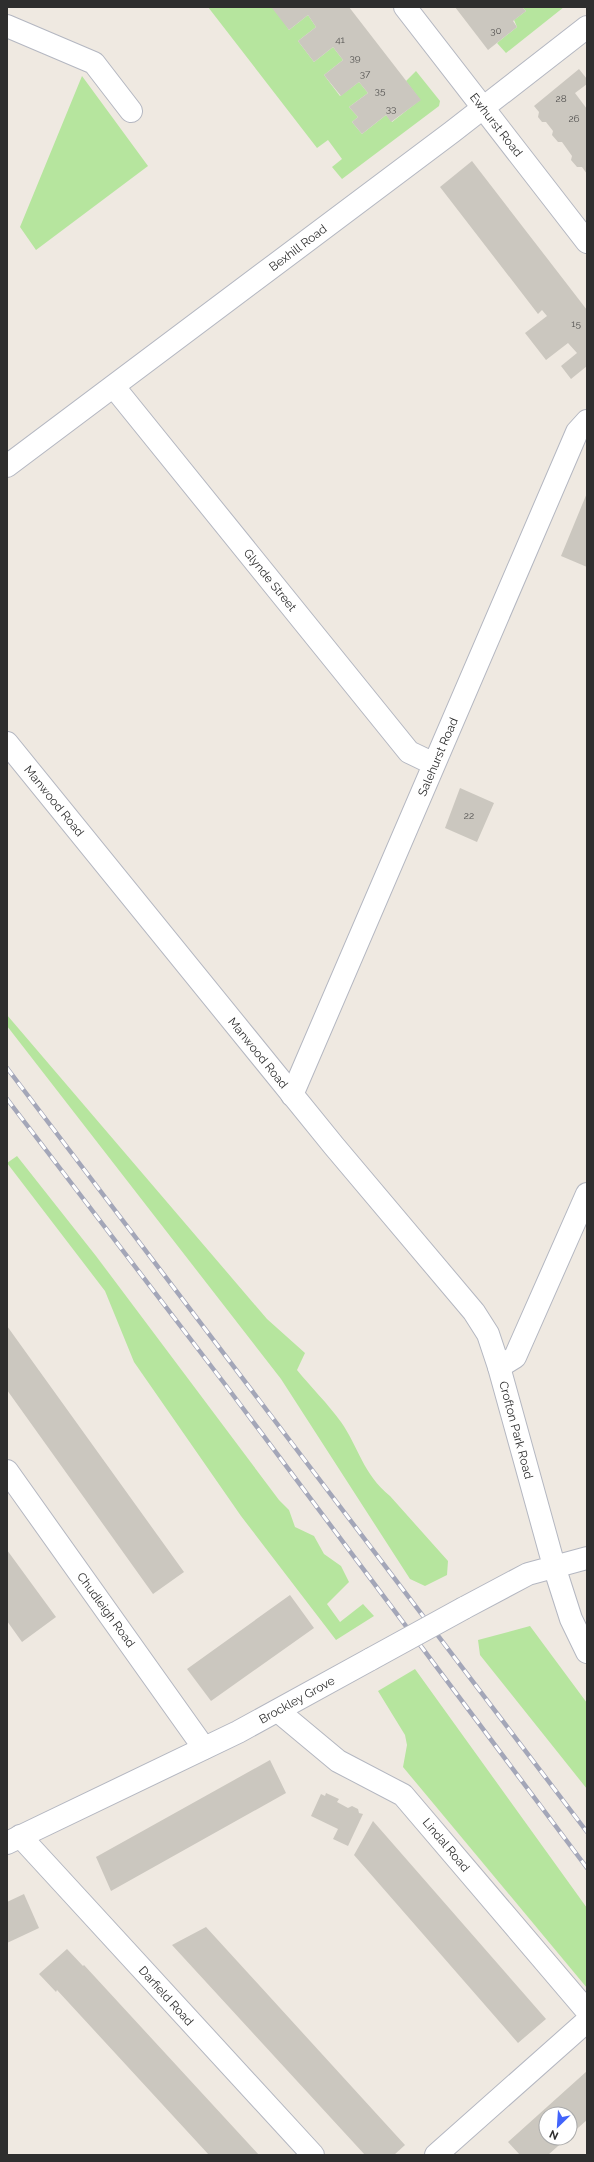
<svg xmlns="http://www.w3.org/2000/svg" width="594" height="2162" viewBox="0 0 594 2162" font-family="Raleway,sans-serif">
	<rect width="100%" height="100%" fill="#efe9e1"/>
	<path fill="#b6e59e" d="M208,7h66l15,23 19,-15 8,12 -18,14 16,21 19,-15 10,13 -19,15 16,21 19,-14 9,11 -19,14 9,10 -6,5 10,12 24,-19 6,7 28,-22 -14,-19 10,-10 24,30 -1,5 -97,73 -10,-12 10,-8 -14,-19 -11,8z
		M522,7h42l-58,46 -9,-10 20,-16 -3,-7 12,-9z
		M82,76l66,90 -112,84 -16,-23z
		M7,1015l260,304 38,34 -8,17c14,17 31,34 44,52 18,26 22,52 49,74l58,65 -1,14 -22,11 -15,-7 -129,-200 -274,-353z
		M17,1156l79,100 183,244 10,10 6,17 19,9 10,18 17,12 8,16 -22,22 13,18 23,-18 11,12 -38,24 -95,-124 -91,-131 -16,-23 -29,-71 -98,-128z
		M530,1626l57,77v86l-107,-134 -2,-15z
		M415,1669l172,239v80l-184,-221 4,-22 -2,-10 -27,-44z"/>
	<path fill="#cbc7bf" d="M274,7h75l72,93 -30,22 -5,-7 -24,19 -10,-12 6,-5 -9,-10 19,-14 -9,-11 -18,14 -17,-21 19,-15 -10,-13 -19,15 -16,-21 18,-14 -8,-12 -19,15 -17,-22z
		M455,7h67l4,4 -13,10 4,6 -29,23z
		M579,69l8,10v5l-12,9 12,16v65l-5,-7h-5l-6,-7 1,-4 -10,-14h-4l-6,-7 1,-4 -7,-9h-4l-4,-5 1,-5 -5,-6z
		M472,161l115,149v56l-16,13 -10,-13 16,-13 -9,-10 -22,17 -21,-27 22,-17 -5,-6 -4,4 -98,-127z
		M587,493v74l-26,-11z
		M460,788l34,15 -17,39 -32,-14z
		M7,1326l177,246 -31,22 -146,-204z
		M7,1550l49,67 -34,25 -15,-21z
		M290,1595l24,33 -103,73 -24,-32z
		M270,1760l16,33 -175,98 -15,-34z
		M326,1793l13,6 -2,3 11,6 4,-2 6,3 1,4 4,1 -15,32 -15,-7 5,-10 -27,-13 10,-22 4,2z
		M373,1821l173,198 -28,24 -164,-188z
		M24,1894l15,34 -32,15v-41z
		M206,1927l199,218 -11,10h-29l-193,-210z
		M67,1949l16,17 1,-1 175,190h-50l-152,-165 -1,2 -17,-18z
		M587,2071v49l-17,15v-21h-24v24h21l-19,17h-28l-12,-13z"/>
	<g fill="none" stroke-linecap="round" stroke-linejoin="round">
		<g stroke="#b4b7c1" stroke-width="24">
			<path id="minor" d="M405,7l182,235
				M7,26l87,37 37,48
				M114,387l295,365 25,12
				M7,466l445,-334 135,-105
				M292,1095l285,-663 10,-11
				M499,1367l16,-10 72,-163
				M7,1471l197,277
				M554,1566l17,53 16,33
				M278,1711l60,50 65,34 184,216
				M20,1836l293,319
				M436,2155l151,-134"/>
		</g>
		<g stroke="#b4b7c1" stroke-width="24">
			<path id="tertiary" d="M7,743l327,403 140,166 14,22 11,33 55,199
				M464,1608l64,-34 59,-16
				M7,1843l231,-111 133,-73"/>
		</g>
		<use href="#minor" stroke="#fff" stroke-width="22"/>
		<use href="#tertiary" stroke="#fff" stroke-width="22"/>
		<g stroke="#a3a6b8" stroke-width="4.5">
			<path id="rail" d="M7,1068l580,764
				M7,1099l217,284 363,485"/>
		</g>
		<use href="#rail" stroke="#fff" stroke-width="3" stroke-dasharray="9" stroke-linecap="butt"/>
		<g stroke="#b4b7c1" stroke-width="24" stroke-linecap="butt">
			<path id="tertiary-bridge" d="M371,1659l93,-51"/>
		</g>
		<use href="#tertiary-bridge" stroke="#fff" stroke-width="22"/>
	</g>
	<g text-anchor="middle" stroke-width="3" stroke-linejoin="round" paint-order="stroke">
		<g font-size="10" fill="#555452">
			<text x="496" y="34">30</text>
			<text x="340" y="43">41</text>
			<text x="355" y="61">39</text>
			<text x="365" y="77">37</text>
			<text x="380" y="94">35</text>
			<text x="561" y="102">28</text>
			<text x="391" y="112">33</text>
			<text x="574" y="122">26</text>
			<text x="576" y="327">15</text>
			<text x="469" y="819">22</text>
		</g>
		<g font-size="12" fill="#2e2e2e" stroke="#fff">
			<text transform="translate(496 125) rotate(52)" y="4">Ewhurst Road</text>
			<text transform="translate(298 248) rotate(-37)" y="4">Bexhill Road</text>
			<text transform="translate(270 580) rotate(51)" y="4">Glynde Street</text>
			<text transform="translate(438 757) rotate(-67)" y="4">Salehurst Road</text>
			<text transform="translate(54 801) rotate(51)" y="4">Manwood Road</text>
			<text transform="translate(258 1053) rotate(51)" y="4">Manwood Road</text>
			<text transform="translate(516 1430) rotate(75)" y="4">Crofton Park Road</text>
			<text transform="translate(106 1610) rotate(54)" y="4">Chudleigh Road</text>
			<text transform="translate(297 1700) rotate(-29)" y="4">Brockley Grove</text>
			<text transform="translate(446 1845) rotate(50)" y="4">Lindal Road</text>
			<text transform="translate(166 1996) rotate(48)" y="4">Darfield Road</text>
		</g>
	</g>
	<rect width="594" height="2162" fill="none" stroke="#2e2e2e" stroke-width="16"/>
	<g transform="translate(558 2126) rotate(205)"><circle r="19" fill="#ffffff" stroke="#ababab"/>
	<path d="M0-3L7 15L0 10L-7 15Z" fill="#4264fb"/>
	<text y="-6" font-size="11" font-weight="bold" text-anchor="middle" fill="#2e2e2e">N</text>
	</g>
</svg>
